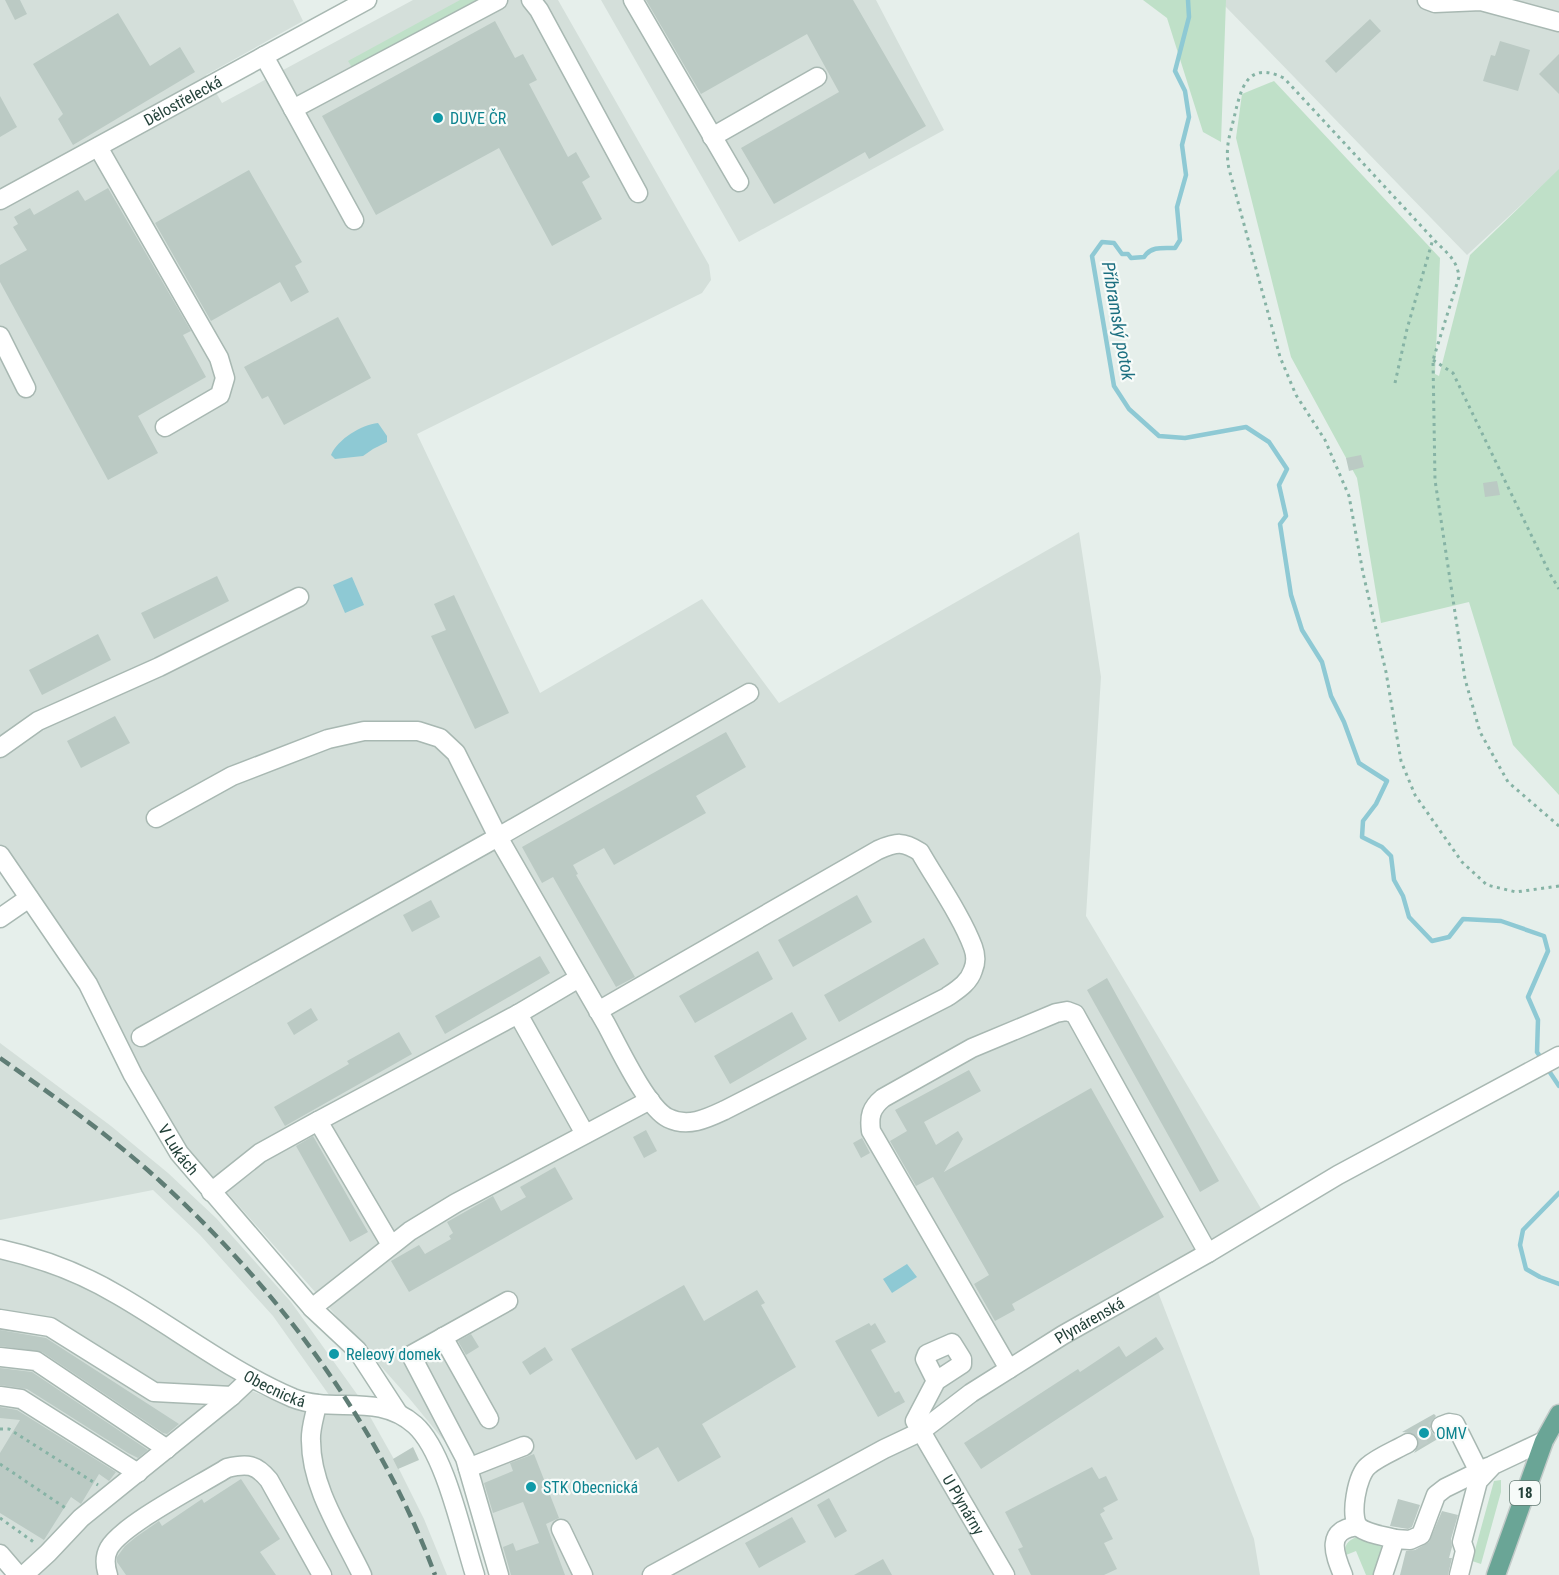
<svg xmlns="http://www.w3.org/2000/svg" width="1559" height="1575" viewBox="0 0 1559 1575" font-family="'Roboto Condensed',sans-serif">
	<rect width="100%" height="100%" fill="#e6efeb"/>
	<path fill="#d4dfda" d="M0,0h293l10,21 -97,54 16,28 191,-103h145l151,265 2,15 -9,13 -285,141 123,259 162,-94 77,104 300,-171 22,145 -15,239 177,296 -107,75 98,252 6,36h-768l-28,-110 -55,-67 -248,-280 -79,-154 -82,-120z
		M601,0h275l68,130 -205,112z
		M1226,0h333v170l-92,85 -242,-249z
		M0,1043l111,83 57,47 48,45 75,84 68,95 36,64 29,58 23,56h-423l2,-2 -26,-30v-294l29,7 188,104 32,30 57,22 33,-3 -66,-93 -73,-81 -47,-45 -153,30z"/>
	<path fill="#bfe0c8" d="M460,0h18l-125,69 -5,-8z
		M1143,0h83l-5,142 -18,-10 -36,-114z
		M1274,81l166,177 -5,116 4,2 31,-121 89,-86v626l-46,-50 -44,-143 -88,21 -24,-145 -66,-121 -55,-219 6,-44z
		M1501,1480v12l-20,72 -9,-3 22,-80z
		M1357,1537l25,8 -8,30h-8l-10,-24 -10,4c-3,-9 2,-15 11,-18z"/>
	<path fill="#8ec9d4" d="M378,423l9,13v6l-14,7 -10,7 -28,3 -4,-4c7,-16 30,-30 47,-32z
		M352,577l12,28 -19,8 -12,-28z
		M907,1264l10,13 -25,16 -9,-14z"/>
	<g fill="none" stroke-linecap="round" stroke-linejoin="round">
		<path stroke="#8ec9d4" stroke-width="4.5" d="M1188,0l1,17 -14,54 10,20 4,26 -7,28 4,30 -9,32 3,33 -5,8c-12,0 -24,-2 -31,9l-13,1 -3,-4h-6l-8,-11 -12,-1 -10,14 22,130 15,23 30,27 26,2 61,-11 23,15 18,27 -8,16 7,31 -6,8 11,71 11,35 20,32 9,34 13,26 15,41 28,18 -11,23 -13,17 -1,16 20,10 9,9 3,24 9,16 6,21 23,24 17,-4 14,-18 38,2 43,15 4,15 -20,46 10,23 -1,32 6,9
			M1547,1068l12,18
			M1559,1193l-36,37 -3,15 6,24 14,8 19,7"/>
	</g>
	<path fill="#bbcac4" d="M5,0h15l7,14 -12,6z
		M646,0h207l73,126 -57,33 -4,-7 -91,52 -33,-56 98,-56 -32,-58 -106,60z
		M118,13l32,53 30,-19 15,25 -122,73 -15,-26 5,-5 -30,-50z
		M1370,19l11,12 -45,42 -11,-12z
		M495,21l20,37 8,-4 14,26 -8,4 39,73 8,-5 14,25 -8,5 20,37 -50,27 -53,-98 -123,67 -54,-99z
		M1500,41l30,9 -12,41 -35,-10 8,-26 4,1z
		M1559,54v40l-20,-20z
		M0,96l17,31 -17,10z
		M249,170l53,92 -7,4 14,26 -18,10 -11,-20 -69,39 -56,-98z
		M108,188l83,143 -8,4 23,42 -68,39 20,37 -50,27 -108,-198v-17l27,-15 -14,-23 5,-3 -4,-7 16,-9 4,7 44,-25 7,11z
		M338,317l33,61 -87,47 -16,-29 -6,3 -18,-32z
		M1361,455l3,12 -15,4 -3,-13z
		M1497,481l3,14 -15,2 -2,-14z
		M217,576l12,25 -75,38 -13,-26z
		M454,595l55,118 -34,16 -44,-93 15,-6 -12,-26z
		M98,634l13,26 -69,35 -13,-25z
		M115,716l15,27 -49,25 -14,-27z
		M726,732l20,35 -50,29 10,17 -92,52 -10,-17 -31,17 5,9 -2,1 59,102 -19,10 -63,-110 -11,6 -20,-36z
		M857,895l15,27 -79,45 -15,-27z
		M431,900l9,17 -28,15 -9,-17z
		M924,938l15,26 -100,58 -15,-27z
		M758,951l15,28 -78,44 -16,-27z
		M540,956l10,17 -105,61 -10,-18z
		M1107,978l112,203 -19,11 -113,-202z
		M311,1008l7,12 -24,15 -7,-12z
		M792,1012l15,27 -77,45 -16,-28z
		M399,1032l13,22 -127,72 -11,-19 75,-43 -2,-3z
		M969,1070l12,21 -57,31 12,23 22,-14 5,8 -19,33 147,-84 73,129 -152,87 3,6 -20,11 -21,-37 15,-9 -56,-98 -17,9 -26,-45 17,-10 -12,-21z
		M646,1130l11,21 -13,7 -11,-21z
		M313,1136l55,96 -18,10 -54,-96z
		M862,1138l8,15 -9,5 -8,-15z
		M555,1167l18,32 -164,93 -18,-31 28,-16 6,9 26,-15 -2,-3 4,-3 -6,-11 46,-26 8,15 25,-14 -6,-10z
		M684,1285l20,36 53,-31 8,13 -4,2 35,62 -94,57 19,33 -43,25 -20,-35 -22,13 -65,-111z
		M869,1323l2,3 4,-3 11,19 -15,8 24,43 4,-2 6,11 -27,15 -43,-76z
		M0,1330l46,8 133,86 -12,10 -4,-1 -121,-81 -42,-6z
		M471,1334l8,13 -13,8 -8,-14z
		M1156,1337l8,12 -183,120 -17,-26 114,-74 2,3 39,-26 7,11z
		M545,1347l8,13 -23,15 -8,-13z
		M0,1368l32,4 116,78 -10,8 -10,-5 -101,-64 -27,-4z
		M0,1407l17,3 99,62 -7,9 -10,-7 -18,30 -10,-7 -27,43 -44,-27v-60l20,-33 -20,-2z
		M1434,1414l2,2 -6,8v5l4,6 7,2 -27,16 5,-9 -1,-7 -5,-4 -11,-1z
		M413,1447l6,13 -21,9 -5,-10z
		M534,1454l25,64 -13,6 19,51h-54l-8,-28 10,-4 3,8 23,-8 -16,-41 -30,11 -9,-30 29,-12 -3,-8z
		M1092,1467l7,12 7,-3 12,24 -15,8 2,3 -5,3 13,25 -9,4 13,26 -13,6h-73l-13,-26 5,-2 -18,-35z
		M241,1479l39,60 -20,13 16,23h-150l-9,-13v-5l8,-11 11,-9 23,-16 3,5 40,-27 2,4z
		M829,1498l18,33 -12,7 -18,-33z
		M1398,1499l22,6 -8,22 -4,2 -18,-3z
		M1442,1511l16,4 -7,24 1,8 -3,11h3l-4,17h-48l6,-24 9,-1 14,-8z
		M792,1517l14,25 -47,26 -14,-25z
		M883,1559l9,16h-38z"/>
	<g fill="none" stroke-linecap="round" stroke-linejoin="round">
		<path stroke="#bfccc8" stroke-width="18" stroke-dasharray="18 9" stroke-linecap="butt" d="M1408,1443l33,-17"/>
		<g stroke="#a8b8b2" stroke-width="21">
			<g id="minor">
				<path d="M531,0l8,10 99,183"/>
				<path d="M633,0l106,182"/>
				<path d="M1427,0l8,3 46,-2 78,21"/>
				<path d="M264,56l90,164"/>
				<path d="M293,109l205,-109"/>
				<path d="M712,137l105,-60"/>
				<path d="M98,147l121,211 6,20 -5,17 -55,32"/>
				<path id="s1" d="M0,200l367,-200"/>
				<path d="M0,336l26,52"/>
				<path d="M0,748l38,-27 121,-54 140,-70"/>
				<path d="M156,818l76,-42 96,-37 36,-8h54l22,7 16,15 42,84 251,-144"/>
				<path id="s2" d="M0,855l88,129 45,91 46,78 133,155 45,42 41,63"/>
				<path d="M0,918l29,-20"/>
				<path d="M518,1014l67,120"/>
				<path d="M141,1037l357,-200c36,62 72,124 108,187 12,22 41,84 62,94 20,10 40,0 57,-8l222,-113c10,-7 22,-14 26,-27 3,-7 3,-15 0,-23 -11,-30 -37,-67 -53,-95 -17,-11 -23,-10 -42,-2l-280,161"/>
				<path d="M211,1192l49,-39 58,-32"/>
				<path d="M391,1245l-73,-124 200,-107 61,-36"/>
				<path id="s3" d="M0,1249c41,9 81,24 118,46 59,34 112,76 175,103 40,16 85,-6 122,27 30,27 47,110 60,150"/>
				<path d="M312,1308l98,-77 46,-28 194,-103"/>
				<path d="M0,1319l50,8 104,65 78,4"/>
				<path d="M443,1337l46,82"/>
				<path d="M0,1357l36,4 131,88"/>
				<path d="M1009,1369l-138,-238c-2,-15 0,-23 12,-33l89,-50 84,-35 11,-2 8,3 133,239"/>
				<path id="s4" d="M936,1381l-11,-22 2,-5 25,-11 10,16v5l-26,17 -21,40 90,154"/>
				<path d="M0,1396l21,3 117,74"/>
				<path d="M317,1404c-2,12 -7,25 -6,37 0,47 31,92 51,134"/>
				<path d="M1441,1426l8,-3 6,1 23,46"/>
				<path d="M468,1468l56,-22"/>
				<path d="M561,1529l22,46"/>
				<path d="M1395,1539c-10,-3 -28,-5 -36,-12 -10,-10 -2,-52 9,-61 10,-9 28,-16 40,-23"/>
				<path d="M0,1554l18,21"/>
				<path d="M24,1575l24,-22 33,-35 151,-122 19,-18"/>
				<path d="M108,1575c-3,-9 -4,-18 1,-27 14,-24 91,-63 118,-80 20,-5 29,-4 42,12l53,95"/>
				<path d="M499,1575l-34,-117 -54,-103 97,-54"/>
				<path id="s5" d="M652,1575l232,-126 36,-17 51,-39 92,-58 145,-82 130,-78 221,-119"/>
				<path d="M1343,1575c-9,-22 -18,-45 15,-49"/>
				<path d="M1383,1575l12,-36 15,1 11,-5 15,-40 9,-7 43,-21"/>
				<path d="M1459,1575l6,-24 -3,-9 16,-61 15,-16 51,-24"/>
			</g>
		</g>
		<g stroke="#c2cac8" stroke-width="21">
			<path id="major" d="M1496,1575l48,-134 15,-27"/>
		</g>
		<path stroke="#86b3a5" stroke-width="3" stroke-dasharray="3 4.5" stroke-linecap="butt" d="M1433,360l20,13 97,201 9,15
			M1395,383l12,-54 26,-90
			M1559,826l-51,-44 -28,-50 -15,-53 -30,-199 -2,-120 26,-83c-2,-17 -11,-23 -22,-34l-153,-165c-37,-18 -43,10 -50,40 -5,20 -9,30 -5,51l51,188 16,38 29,45 24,56 14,77 23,99 15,89 14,34 47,67 25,23 29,7 43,-6
			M0,1429h9l89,56
			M0,1464l67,45
			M0,1518l35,25"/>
		<use href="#minor" stroke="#fff" stroke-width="18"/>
		<use href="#major" stroke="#6aa596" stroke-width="18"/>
		<path stroke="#5f7d75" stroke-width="4.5" stroke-dasharray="12 6" stroke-linecap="butt" d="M0,1058c55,39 112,79 162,125 116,106 218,243 273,392"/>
	</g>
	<g fill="#0f9aa8" stroke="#f7fbf9" stroke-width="2">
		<circle cx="438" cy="118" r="6"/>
		<circle cx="334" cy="1354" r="6"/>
		<circle cx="1424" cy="1433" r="6"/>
		<circle cx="531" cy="1487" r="6"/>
	</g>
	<g text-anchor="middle" stroke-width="4.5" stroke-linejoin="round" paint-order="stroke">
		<rect fill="#f7fbf9" stroke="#637a73" stroke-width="1.5" x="1510" y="1481" width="30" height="24" rx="4.5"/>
		<g font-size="15" font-weight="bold" fill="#24423a">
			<text x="1525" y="1498">18</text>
		</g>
		<g font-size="16" fill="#24423a" stroke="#f7fbf9">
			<text dy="6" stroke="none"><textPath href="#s1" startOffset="208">Dělostřelecká</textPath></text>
			<text dy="6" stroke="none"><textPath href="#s2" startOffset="345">V Lukách</textPath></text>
			<text dy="6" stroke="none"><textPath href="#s5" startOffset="507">Plynárenská</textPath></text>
			<text dy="6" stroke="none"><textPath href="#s3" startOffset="310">Obecnická</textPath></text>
			<text dy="6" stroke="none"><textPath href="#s4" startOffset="254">U Plynárny</textPath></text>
		</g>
		<g font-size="16" fill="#0d838f" stroke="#f7fbf9" text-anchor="start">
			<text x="450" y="124">DUVE ČR</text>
			<text x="346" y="1360">Releový domek</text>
			<text x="1436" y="1439">OMV</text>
			<text x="543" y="1493">STK Obecnická</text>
		</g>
		<g font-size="18" font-style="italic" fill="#1c6f80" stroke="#f7fbf9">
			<text transform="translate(1118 321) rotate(80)" y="6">Příbramský potok</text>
		</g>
	</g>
</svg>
